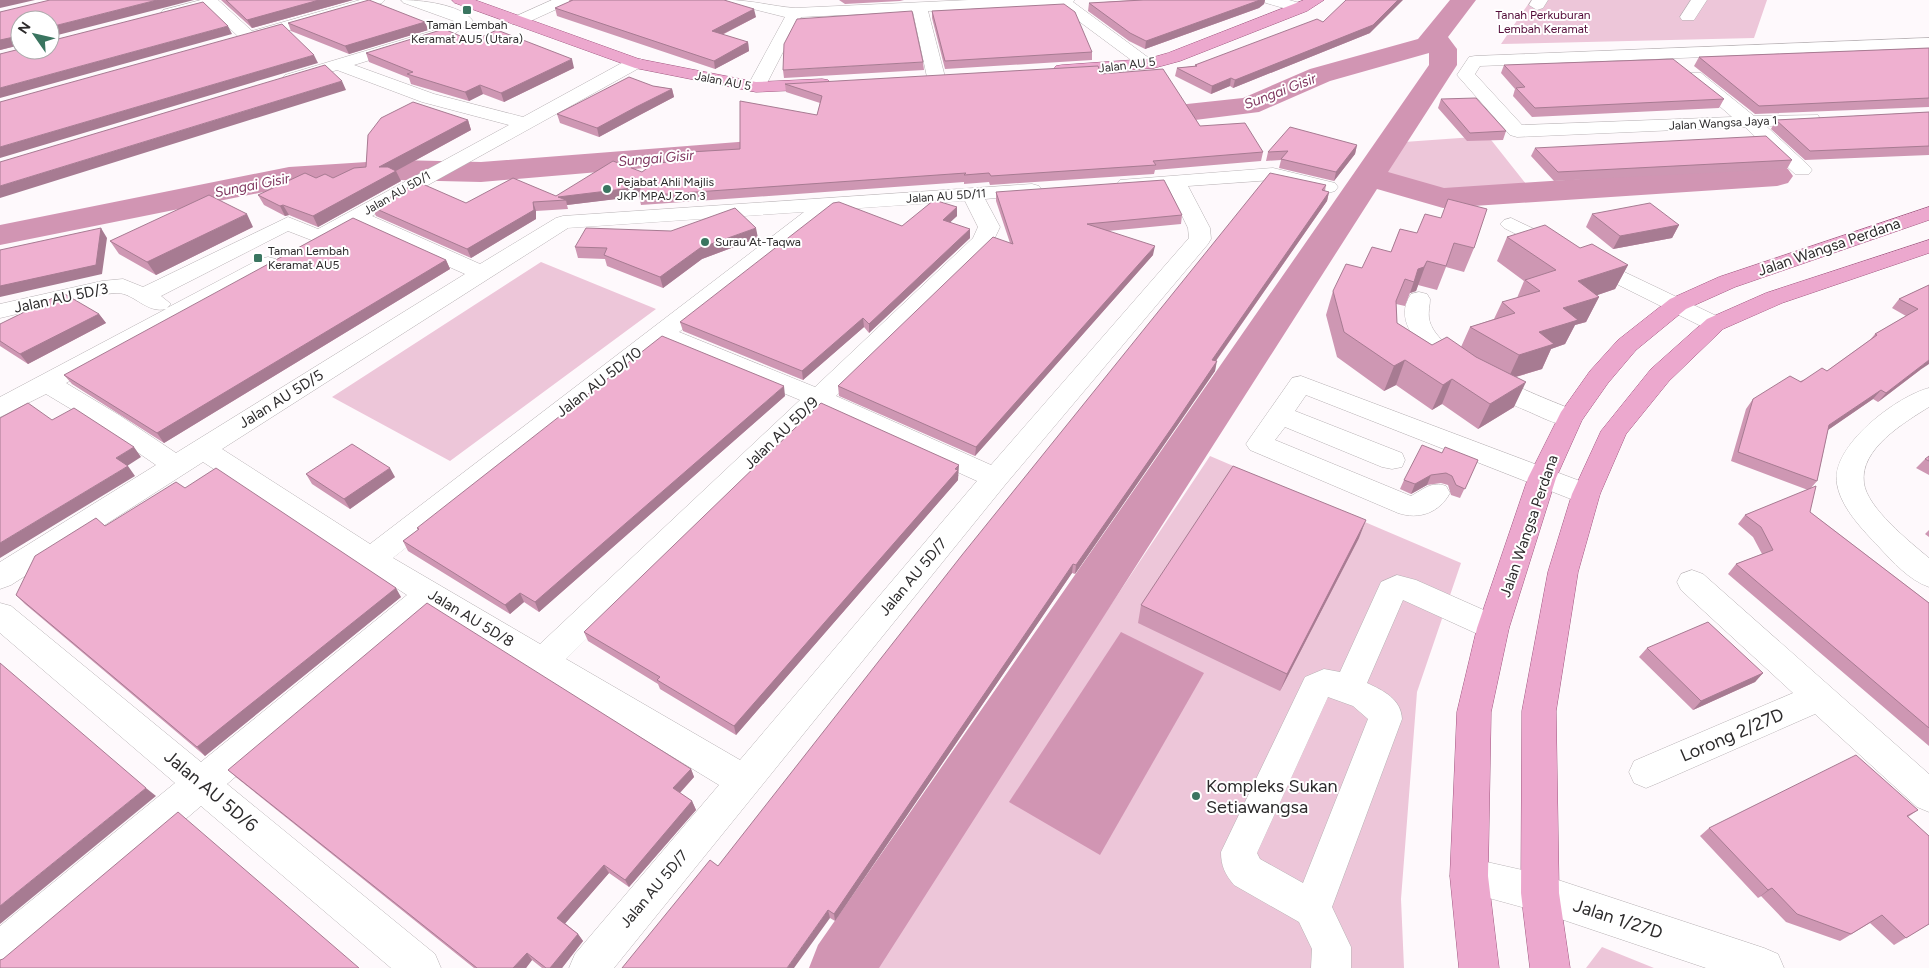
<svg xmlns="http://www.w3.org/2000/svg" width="1929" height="968" viewBox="0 0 1929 968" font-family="Figtree,sans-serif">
	<rect width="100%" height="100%" fill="#fef9fc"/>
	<path fill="#edc6d9" d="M1531,0h236l-13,38 -253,6z
		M1488,136l38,48 -85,5 -58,-15 21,-32z
		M541,262l115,47 -206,152 -118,-64z
		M1210,456l251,107 -44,129 -16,207 3,69h-535z
		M1602,947l52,21h-68z"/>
	<path fill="#d195b3" d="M1121,632l83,41 -104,182 -91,-53z"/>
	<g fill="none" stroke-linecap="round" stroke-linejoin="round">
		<path fill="#d195b3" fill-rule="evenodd" d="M1450,0h26l-28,37 9,12v16l-69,107 56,16 333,-22 11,3 5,7 -5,7 -11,3 -334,22 -66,-19 -498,779h-70l9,-23 611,-880v-12l-99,28 -71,31 -128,16 -11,-3 -4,-6 4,-6 11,-3 112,-12 67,-29 108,-30z
			M751,141l11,2 5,7 -5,7 -11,2 -270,23 -83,-2 -109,7 -289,58v-20l289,-58 109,-7 83,2z"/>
		<g stroke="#b7b1b4" stroke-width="1">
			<path id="minor" d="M201,0h17l34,31 108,-31h25l-3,3 -132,39 -8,-2 -34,-32 -39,10 -8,-5 2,-3z
				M401,0c19,0 60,4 72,21l-19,13 -100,31 80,29 89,23 106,-58h12l3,4 -3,4 -269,149 108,48 76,-46 7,-2 469,-32 7,2 3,4 -3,4 -54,5 15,28 -9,19 -155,150 155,69 198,-227 -1,-10 -20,-41 -41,3 -7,-2 -3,-4 3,-4 153,-12 62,15 3,4 -3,4 -7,2 -55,-13 -85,6 22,42 1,11 -3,5 -203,241 -391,483h-45l6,-14 144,-169 -287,-175 -205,174 208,170 6,14h-50l-190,-162 -187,159 -14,3v-42l175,-143 -175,-150v-30l11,3 190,156 206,-167 -204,-133 -192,123 -11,4v-27l156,-97 -55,-38 -55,-33 -46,23v-20l166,-88c-19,5 -32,-16 -49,-16 -38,2 -80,17 -117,25v-14l102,-23 21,-2 20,8 145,-70 30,12 191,-104 -87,-23 -85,-32 -46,14 -6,-1 -3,-4 3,-4 157,-47 12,-7 -50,-18zM965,201l13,26 -5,11 -158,149 -136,-55 153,-122zM804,212l-434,332 -148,-95 346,-221zM356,225l109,49 -289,179 -57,-38 -53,-32 210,-114 3,-5 -3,-5 -8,-2 -8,2 -93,49 4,-4 -10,-8 127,-65 31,12zM664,343l136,57 -260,244 -147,-86zM822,410l155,71 -237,279 -174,-101z
				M552,0h21l-3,3 -46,21h-12l-2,-3 2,-3z
				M726,0c26,0 44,6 69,8l174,-8h106l-2,2 84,62 -3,4h-12l-85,-63 -129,6 17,66 -3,4h-12l-3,-4 -14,-65 -112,5 -36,70 -3,4h-12l-3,-4 38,-70 -56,-14z
				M1263,0h26l18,5 2,3 -8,5 -35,-10z
				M1532,0h16l-5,8 -6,2 -8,-5z
				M1691,0h16l-13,20h-12l-2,-3z
				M1929,38v10l-449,18 -5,8 47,51 210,-8 -46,-40 3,-4h12l53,43 64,-1 2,4 -2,4 -7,2 -45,1 43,40 3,4 -3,4h-14l-50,-47 -228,10 -7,-2 -53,-60 12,-18 6,-1z
				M1511,218l212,101 4,5 -4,5 -8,2 -8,-2 -203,-101 -4,-4 4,-4z
				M1419,292l8,2 3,5c0,6 -2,13 -1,19 5,39 117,81 150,94l4,6 -4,6c-18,5 -37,-7 -54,-14 -33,-14 -148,-67 -114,-116z
				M1301,376l295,111 4,7 -4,7 -10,3 -10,-3 -270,-106 -11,16 107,42 3,7 -3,7 -10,2 -10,-2 -97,-40 -10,13 136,56c13,-7 20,-15 35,-10l4,7c-11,20 -31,27 -52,20l-148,-63 -4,-6 4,-6 42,-60z
				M1929,388v19c-24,15 -70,42 -65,76 3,25 46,59 65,75v29c-20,-7 -36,-25 -50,-40 -16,-17 -38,-39 -42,-63 -7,-38 60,-88 92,-96z
				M1692,570l11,4 226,200v38l-12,-5 -102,-93 -157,69 -12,5 -12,-5 -5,-11 5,-11 159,-68 -112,-103 -4,-8 4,-8z
				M1397,575l19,5 88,39 5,9 -5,9 -11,4 -90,-41 -36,83c17,8 34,16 35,36l-70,188 19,40v21h-40l1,-19 -13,-27 -65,-37c-9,-11 -13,-19 -13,-33l84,-175 19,-8 16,3 41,-90zM1328,697l25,9 15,13 -65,164 -43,-24 -3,-6z
				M1469,858l71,16 224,74 14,6 6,14h-78l-166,-56 -84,-23 -6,-13 6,-13z"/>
		</g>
		<g stroke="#a15780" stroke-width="1">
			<path id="major" d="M452,0h23l164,59 117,23 66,-3 6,1 3,4 -3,4 -6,1 -66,3 -121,-24 -180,-65z
				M1304,0h20l-17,11 -127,50 -26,7 -92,7 -6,-1 -3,-4 3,-4 6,-1 85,-6 21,-6z
				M1929,207v13l-194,67 -49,22 -50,41 -28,33 -26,37 -26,58 -47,150 -18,84 -3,164 11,92h-40l-9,-92 7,-164 20,-84 51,-150 33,-66 29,-41 28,-31 52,-41 49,-22z
				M1929,240v13l-147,50 -59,26 -54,52 -43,53 -26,60 -22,78 -22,139 3,182 11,75h-40l-9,-75 1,-182 26,-139 24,-78 29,-63 50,-62 56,-50 59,-26z"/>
		</g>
		<use href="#minor" fill="#fff" fill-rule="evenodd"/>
		<use href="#major" fill="#eca8ce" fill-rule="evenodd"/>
	</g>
	<path fill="#ce97b3" d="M221,0h132l-101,28z
		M569,0h155l32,17 -34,18 26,7 1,9 -34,18 -158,-53 -2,-8 15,-6z
		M839,0h65l-4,1 -55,3z
		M1132,0h133l-1,4 -5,4 -114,41 -16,-8 -41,-30 1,-8 45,-3z
		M932,11l160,41v8l-147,9 -13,-51z
		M0,12l20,8v26v-1l-20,5z
		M425,22l3,8 -79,24 -58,-23 -3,-8z
		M1323,22l47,11 -137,55 -3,-2 -19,8 -36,-18 2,-8 18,-2v-1z
		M472,41l102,27 -70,34 -21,-8 -14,7 -58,-17 -2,-6 -40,-16 -3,-9z
		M1929,48v59l-174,7 -61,-48 5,-9z
		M923,62l1,8 -140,8 -1,-8z
		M1504,65l220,34 -5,9 -187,9 -19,-21 2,-7 -14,-16z
		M1101,74l99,52 63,26 -2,9 -106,9 -1,4 -164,11 -1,-3 -25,2v-2l-323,23 -2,-9 -72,9 1,4 -32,2v8l-65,39 -95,-42 -4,-9 94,-4 90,-7 86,-24 98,-23 77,-34 3,-12 -34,-11 -1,-8z
		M653,86l19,3 2,8 -36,19 -39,21 -39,-14 -3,-9z
		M1441,99l65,32 -3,9 -36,1 -29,-33z
		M1929,112v43l-124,5 -34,-31 5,-9z
		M468,120l3,10 -75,41 5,10 -83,46 -29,-12 -4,1 -21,-11 -6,-10 58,-17h17l33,-11z
		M1357,145l-2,9 -21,27 -55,-13 2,-8 -15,1 2,-9z
		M1535,148l257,12 -5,9 -233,12 -23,-25z
		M1326,185l-1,6 4,1 -2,9 -111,160 -1,10 -140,203 -3,-1 -237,348 -5,-3 -112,-52z
		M996,192l186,23 -1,9 -73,7 45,24 -178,201 -136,-60 -1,-10 172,-143 -14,-42z
		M957,207v9l-7,6 20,16 -101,95 -5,-6 -61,53 -120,-49 -3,-9z
		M1592,214l87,11 -7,13 -59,11 -27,-22z
		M253,227l-97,48 -37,-21 -9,-13z
		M1400,229l74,19 -10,24 -18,-5 -9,23 -19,-5 -2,6 -6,2 -5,13 -9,-2 1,19 35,22 29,2 9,-20 24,-8 8,-17 15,-4 7,-17 -27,-20 10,-24 73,11 48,17 -13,24 -18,6 2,2 -13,25 -11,3 -10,19 -14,5 -9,20 -26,8 -2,30 -36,22 -36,-25 -10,6 -36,-25 -12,6 -47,-34 -11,-42 7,-24 29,-23 29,-16z
		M758,238l-56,21 -39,29 -56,-22 -2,-7 -27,-1 -3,-11z
		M446,260l4,9 -286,174 -92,-59 -8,-9z
		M1929,285l-9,85 -42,32 -5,-3 -45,31 -11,51 -6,7 -1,24 119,91v143l-201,-172 8,-10 26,-10 -9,-17 -15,-13 7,-9 63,-25 -77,-29 15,-52 7,-10 74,-28 43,-31 5,-6 31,-18 -14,-8 7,-9z
		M99,314l7,9 -78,41 -28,-18v-22z
		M785,396l-246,216 -15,-10 -14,12 -102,-63 -5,-10 15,-11 -1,-2z
		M1442,453l36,7 -18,38 -9,-3 -3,-10 -7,-2 -14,2 -16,9 -11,-5 4,-9z
		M1929,456v19l-13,-7 9,-9z
		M306,474l89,3 -45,32 -38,-25z
		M959,475l-1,1v4l-222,255 -76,-46 -2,-5 -70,-43 -4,-9z
		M185,488l216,109 -196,159 -180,-152 -9,-9 89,-69z
		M1929,530v7l-4,-3z
		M1359,538l-79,153 -142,-68 3,-18z
		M1647,648l116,25 -8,9 -62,28 -54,-53z
		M691,769l3,8 -14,16 12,8 4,9 -67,77 -20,-14 -44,50 13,11 5,7 -21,27h-20l-10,-8 -6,8h-52l-237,-190 -9,-8z
		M1918,810l-10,7 21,107 -35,21 -24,-22 -30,18 -54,-19 -25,-26 -3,2 -58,-62 9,-8z"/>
	<path fill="#a77b92" d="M0,0h35l-35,8z
		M157,0h37l-144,37v-10z
		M319,0h34l-101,28 -5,-8z
		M1260,0h5l-1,4 -5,4 -114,41 1,-8z
		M1398,0h5l-33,33 -137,55 2,-8z
		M754,9l2,8 -43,22 -1,-8z
		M425,22l3,8 -79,24 -4,-8z
		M228,26l4,8 -232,64v-10z
		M14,37l6,8 -20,5v-10z
		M748,42l1,9 -34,18 -1,-8z
		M314,55l4,8 -318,95v-11z
		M572,59l2,9 -70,34 -3,-9z
		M1231,78l-1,8 -19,8 1,-8z
		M342,81l4,9 -346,108v-12z
		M480,85l3,9 -14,7 -4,-9z
		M672,89l2,8 -36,19 -39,21 -2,-9 39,-21z
		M468,120l3,10 -88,48 -4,-11z
		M1357,145l-2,9 -21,27 2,-9z
		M396,171l5,10 -83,46 -5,-11z
		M640,187l2,9 -75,9 -1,-5 -8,-3z
		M1329,192l-2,9 -117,168 2,-9z
		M533,202l3,9v8l-65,39 -4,-9z
		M283,205l6,10 -4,1 -5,-10z
		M957,207v9l-14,13v-9z
		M247,214l6,13 -97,48 -9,-13z
		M1679,225l-7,13 -59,11 7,-13z
		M101,228l6,10 -5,36 -102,23v-11z
		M756,228l2,10 -56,21 -39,29 -3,-11 40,-29z
		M970,229v9l-101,95v-9z
		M1155,246l-2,9 -178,201 1,-9z
		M446,260l4,9 -286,174 -7,-10z
		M1427,261l-11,30 -6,2 8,-24z
		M1628,265l-13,24 -49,17 12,-25z
		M1599,297l-13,25 -11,3 -10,19 -14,5 -9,20 -34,10 11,-24 20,-23 24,-24z
		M99,314l7,9 -78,41 -8,-10z
		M863,318l1,9 -61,53 -1,-9z
		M1405,360l-9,25 -12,6 10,-25z
		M1929,360v4l-9,6 -42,32 8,-9z
		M1217,361l-2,10 -140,203 1,-9z
		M1452,379l-10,25 -10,6 11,-25z
		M1526,382l-12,25 -36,22 12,-25z
		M784,386l1,10 -246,216 -4,-10z
		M1881,390l-8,9 -51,35 7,-9z
		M134,447l7,10 -17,11 -8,-10z
		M959,465l-1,15 -222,255 -2,-9z
		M128,466l7,10 -135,82v-15z
		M390,468l5,9 -45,32 -6,-10z
		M1431,475l-4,10 -16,9 4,-10z
		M1366,520l-7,18 -79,153 7,-17z
		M1073,564l-1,9 -237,348 -1,-7z
		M396,588l5,9 -196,159 -8,-9z
		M520,593l4,9 -14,12 -5,-9z
		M1763,673l-8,9 -62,28 8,-9z
		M691,769l3,8 -18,20 -3,-9z
		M146,788l10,8 -156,128v-18z
		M692,801l4,9 -67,77 -4,-7z
		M604,865l5,8 -46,53 -6,-8z
		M1772,888l-11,8 -3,2 10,-8z
		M828,910l2,8 -36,50h-7z
		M578,934l5,7 -21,27h-12z
		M527,953l5,7 -6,8h-13z"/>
	<path fill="#efb0d0" stroke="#a77b92" d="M50,0h107l-107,27v-7h-30v20h-4l-2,-3 -14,3v-28z
		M226,0h93l-72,20z
		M369,0l56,22 -80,24 -57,-23z
		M573,0h151l30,9 -42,22 36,11 -34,19 -159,-53z
		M1143,0h117l-114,41 -16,-8 -41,-30z
		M1346,0h52l-25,25 -138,55 -4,-2 -19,8 -35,-18 20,-2 -2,-1 122,-46 6,3z
		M203,2l25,24 -228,62v-34l20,-5v1h30v-9z
		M1064,4l11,8 17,40 -147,9 -13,-50z
		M912,11l11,51 -140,8 1,-26 13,-25z
		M282,24l32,31 -314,92v-45z
		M444,29l28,12 25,-11 75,29 -71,34 -21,-8 -15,7 -58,-18 6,-2 -47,-19z
		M1929,48v50l-170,8 -60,-49z
		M1673,59l51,40 -189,9 -19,-20 9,-1 -21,-22z
		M325,65l17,16 -342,105v-24z
		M1098,66l3,8 62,-5 37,57 45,-3 18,29 -110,9 3,4 -165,11 -2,-3 -25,2 2,-2 -327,23 1,-9 -82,10 8,3 -33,2 1,8 -67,39 -95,-42 46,-25 48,21 47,-25 43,18 57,-35 29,11 12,-9 35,-2 1,-9 50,-3v-48l77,14 5,-19 -37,-12z
		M629,77l24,9 19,3 -36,18 -39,21 -40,-14z
		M1476,98l30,33 -36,2 -29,-34z
		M413,102l55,18 -89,47h9l8,4 -83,45 -30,-11 -3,1 -22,-11 47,-22 11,5 9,-4 8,4 21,-10 12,-1 2,-32 13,-17z
		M1929,112v34l-119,5 -34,-31z
		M1290,127l67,18 -21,27 -55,-13 7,-8 -20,1z
		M1766,136l26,24 -234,12 -23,-24z
		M1270,173l56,12 -4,5 7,2 -117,168 5,1 -44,65 -97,139 -3,-1 -239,350 -6,-4 -41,58h-165l88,-108 8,6 244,-311z
		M1164,180l18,35 -95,9 68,22 -179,201 -138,-61 155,-149 20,7 -17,-52z
		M209,195l38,19 -100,48 -37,-21z
		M1448,199l39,10 -13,39 -20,-5 -8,23 -19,-5 -3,6 -6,2 -4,13 -9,-3 -9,22 1,22 35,22 15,-8 29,20 50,25 -36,22 -38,-25 -9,6 -38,-25 -11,6 -50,-34 -11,-41 13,-27 16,4 10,-21 19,5 9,-23 17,4 8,-19 16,4z
		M934,200l23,7 -14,13 27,9 -101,95 -6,-6 -61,53 -122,-49 153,-119 6,-1 63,24z
		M1650,203l29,22 -59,11 -28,-22z
		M735,208l21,20 -56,20 -40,29 -56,-22 3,-7 -32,-1 11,-19 85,3z
		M353,218l93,42 -289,173 -93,-58z
		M1545,225l35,23 12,-4 36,21 -50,16 21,16 -36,11 15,12 -39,12 15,12 -35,11 -49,-28 45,-14 -13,-11 38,-11 -15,-11 31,-10 -49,-33z
		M101,228l-5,37 -96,21v-36z
		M1929,285v75l-43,33 -5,-3 -52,35 -12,56 -79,-29 15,-53 37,-23 11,6 21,-14 5,3 50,-36 -2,-1 43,-25 -19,-10z
		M63,293l36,21 -79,40 -20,-13v-17z
		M662,336l122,50 -249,216 -15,-9 -15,12 -102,-64 16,-12 -2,-1z
		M28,403l24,17 22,-12 60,39 -18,11 12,8 -128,77v-125z
		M821,403l138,62 -4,4 3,1 -224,256 -77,-46 3,-3 -76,-45z
		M352,444l38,24 -46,31 -38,-25z
		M1422,445l20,8 3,-6 33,13 -13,29 -9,-4 -4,-9 -6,-3 -15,2 -16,9 -11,-4z
		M1929,456v5l-4,-2z
		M1233,466l133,54 -79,154 -146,-69z
		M216,468l180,120 -199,159 -181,-152 19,-39 61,-38 9,8 71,-44 9,6z
		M1816,486l-6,26 119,91v125l-193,-164 37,-14 -12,-23 -16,-12z
		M427,603l264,166 -18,19 19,13 -67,79 -21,-15 -47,53 21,16 -28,34h-4l-19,-15 -14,15h-36l-249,-198z
		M1708,622l55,51 -62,28 -54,-53z
		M0,663l146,125 -146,118z
		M1856,755l62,55 -11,6 22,20v88l-23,14 -24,-23 -31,19 -54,-20 -25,-26 -4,2 -59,-62z
		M178,812l181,156h-359v-8l3,-1z"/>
	<g fill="#3a7560" stroke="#fff" stroke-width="2">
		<rect x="462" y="5" width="10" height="10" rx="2.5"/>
		<circle cx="607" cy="189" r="5"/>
		<circle cx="705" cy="242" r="5"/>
		<rect x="253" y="253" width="10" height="10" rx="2.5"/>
		<circle cx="1196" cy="796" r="5"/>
	</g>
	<g text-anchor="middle" stroke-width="4" stroke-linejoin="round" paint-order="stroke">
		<g font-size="12" fill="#530b38" stroke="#fff">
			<text x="1543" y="19">Tanah Perkuburan<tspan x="1543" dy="14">Lembah Keramat</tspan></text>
		</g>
		<g font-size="12" fill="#2d2b2c" stroke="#fff" text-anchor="start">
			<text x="467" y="29" text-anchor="middle">Taman Lembah<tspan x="467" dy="14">Keramat AU5 (Utara)</tspan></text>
			<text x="617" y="186">Pejabat Ahli Majlis<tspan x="617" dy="14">JKP MPAJ Zon 3</tspan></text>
			<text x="715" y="246">Surau At-Taqwa</text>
			<text x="268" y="255">Taman Lembah<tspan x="268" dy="14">Keramat AU5</tspan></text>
		</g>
		<g font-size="12" fill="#2d2b2c" stroke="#fff">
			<text transform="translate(1127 65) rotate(-7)" y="4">Jalan AU 5</text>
			<text transform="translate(723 81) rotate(11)" y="4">Jalan AU 5</text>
			<text transform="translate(1723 123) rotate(-3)" y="4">Jalan Wangsa Jaya 1</text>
			<text transform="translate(397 193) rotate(-30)" y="4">Jalan AU 5D/1</text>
			<text transform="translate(946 196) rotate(-4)" y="4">Jalan AU 5D/11</text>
		</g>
		<g font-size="14" font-style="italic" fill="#813861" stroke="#fff">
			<text transform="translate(1280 91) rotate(-21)" y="5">Sungai Gisir</text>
			<text transform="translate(656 158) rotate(-5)" y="5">Sungai Gisir</text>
			<text transform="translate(252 185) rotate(-11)" y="5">Sungai Gisir</text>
		</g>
		<g font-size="15" fill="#2d2b2c" stroke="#fff">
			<text transform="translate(1829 247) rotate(-19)" y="5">Jalan Wangsa Perdana</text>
			<text transform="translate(61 298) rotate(-12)" y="5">Jalan AU 5D/3</text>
			<text transform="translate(599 382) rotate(-38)" y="5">Jalan AU 5D/10</text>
			<text transform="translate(281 399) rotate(-32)" y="5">Jalan AU 5D/5</text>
			<text transform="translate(781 433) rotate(-44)" y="5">Jalan AU 5D/9</text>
			<text transform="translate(1529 526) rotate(-71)" y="5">Jalan Wangsa Perdana</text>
			<text transform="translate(913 577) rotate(-50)" y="5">Jalan AU 5D/7</text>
			<text transform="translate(471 618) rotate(31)" y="5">Jalan AU 5D/8</text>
			<text transform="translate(654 889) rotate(-50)" y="5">Jalan AU 5D/7</text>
		</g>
		<g font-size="18" fill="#2d2b2c" stroke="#fff">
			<text transform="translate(1732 735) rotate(-23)" y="6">Lorong 2/27D</text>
			<text transform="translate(211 791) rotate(40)" y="6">Jalan AU 5D/6</text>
			<text transform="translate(1618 919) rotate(18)" y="6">Jalan 1/27D</text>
		</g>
		<g font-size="18" fill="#2d2b2c" stroke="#fff" text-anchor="start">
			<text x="1206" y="792">Kompleks Sukan<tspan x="1206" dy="21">Setiawangsa</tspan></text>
		</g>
	</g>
	<g transform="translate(35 35) rotate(304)"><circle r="24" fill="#ffffff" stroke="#abaaab"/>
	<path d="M0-4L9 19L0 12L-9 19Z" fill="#3a7560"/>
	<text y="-8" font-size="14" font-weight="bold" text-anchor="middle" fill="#2d2b2c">N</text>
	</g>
</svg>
